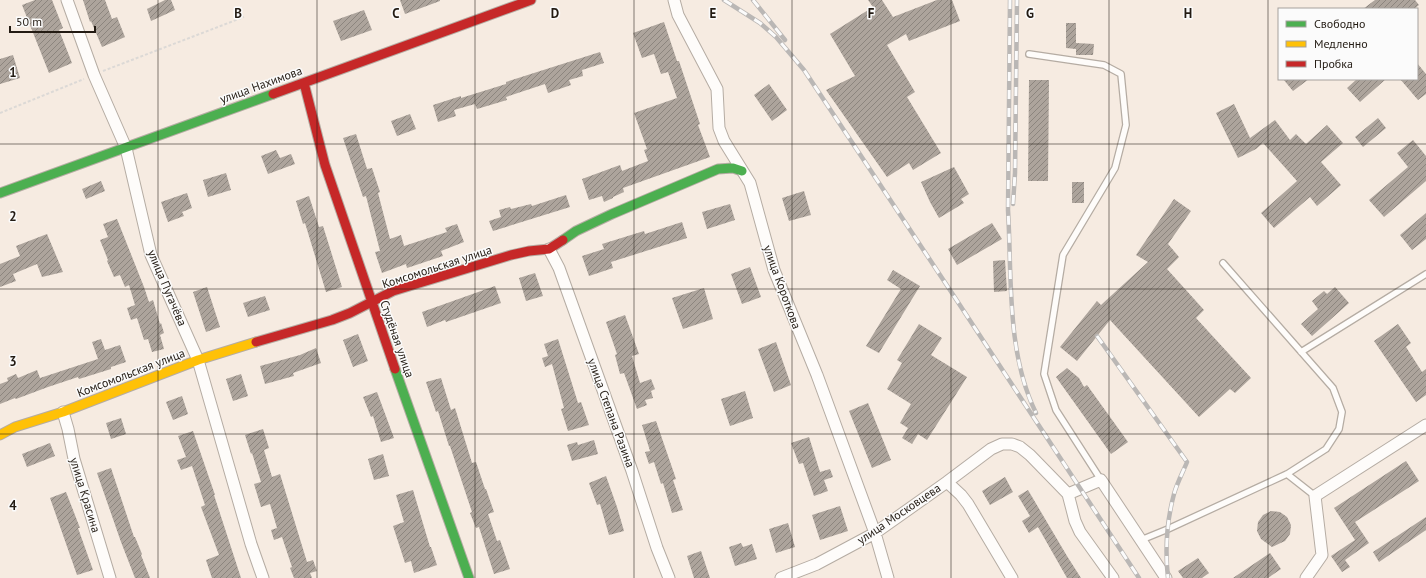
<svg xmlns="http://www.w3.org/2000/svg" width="1426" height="578" viewBox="0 0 1426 578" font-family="'PT Sans',sans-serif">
	<defs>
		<pattern id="building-hatch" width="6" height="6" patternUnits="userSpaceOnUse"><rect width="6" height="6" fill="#ada49c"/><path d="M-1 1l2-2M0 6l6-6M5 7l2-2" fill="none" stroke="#8c857e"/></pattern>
	</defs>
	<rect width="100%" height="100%" fill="#f6ebe1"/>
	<path fill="url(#building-hatch)" d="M35,0h17l11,28 -4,2 13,33 -23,10 -27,-68z
		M83,0h22l7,19 5,-2 8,20 -23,10 -11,-26 -1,1z
		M165,0h6l4,10 -24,11 -4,-12z
		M400,0h40v1l-35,13z
		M868,0h14l11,17 44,-17h15l8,21 -51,20 -3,-7 -19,11 28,47 -8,5 34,56 -28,17 -4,-7 -22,14 -61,-87 29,-14 -25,-42 43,-27z
		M1375,0h40l4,5 -5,4h-51z
		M364,10l8,20 -31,11 -8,-20z
		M664,22l13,39h2l21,63 -2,1 12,32 -87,31 1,4 -11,5v1l-9,4 -2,-6 -13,4 -7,-21 38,-14 2,6 26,-10 -4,-11 3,-1 -13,-36 43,-15 -9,-26 -7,2 -7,-20 -12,4 -9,-25z
		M1066,23h10v26l-10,-1z
		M1076,43l18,1 -1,11h-17z
		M600,52l4,11 -22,7 1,6 -14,4 2,5 -23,8 -3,-9 -39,13 1,3 -30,9 -2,-5 -21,6 2,6 -18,6 -5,-17 28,-9v2l45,-14v-2z
		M13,55l7,23 -20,6v-25z
		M1417,63l9,11v20l-8,6 -18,-21h17z
		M1283,79h26l-16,12z
		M1357,79h29l-26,23 -13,-14z
		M1029,80h20l-1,101h-20z
		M769,84l18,26 -15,11 -18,-26z
		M1234,104l16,34 25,-18 15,20 6,-6 10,10 21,-19 16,18 -22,19 20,23 -24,21 -7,-9 -36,31 -13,-15 36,-32 -34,-38 -7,6 -18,9 -22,-45z
		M410,114l6,15 -19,7 -6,-15z
		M1378,118l8,10 -23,19 -8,-10z
		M356,134l11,35 5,-1 8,24 -2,1 12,46 11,-4 3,11 43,-14 -2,-4 12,-4 7,18 -23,9 2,5 -36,12 -1,-4 -24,9 -7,-21 5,-1 -14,-55 -3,1 -20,-59z
		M1413,140l13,16v25l-42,36 -15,-17 39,-33 -11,-14z
		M276,150l4,8 11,-4 4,10 -27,10 -7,-18z
		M954,167l15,27 -8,5 3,4 -25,15 -9,-16 -9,-20z
		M226,173l5,17 -23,7 -5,-17z
		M101,181l4,10 -19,8 -4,-10z
		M1072,182h12v21h-12z
		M804,191l7,24 -22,6 -7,-23z
		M187,193l5,15 -10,4 2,4 -16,6 -7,-20z
		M566,195l4,12 -77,24 -4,-10 12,-4 -2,-7 11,-3 1,2 20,-5 1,2z
		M309,196l10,31 4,-1 19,61 -16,5 -21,-69 -2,1 -7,-23z
		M1174,199l17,12 -23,33 11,13 -12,12 37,41 -8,8 55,60 -16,15 -5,-4 -31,28 -89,-97 -33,41 -17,-14 37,-46 4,4 47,-43 -12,-7z
		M730,204l5,16 -28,9 -5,-17z
		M1426,213v26l-14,11 -12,-15z
		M117,219l27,68 5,15 4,-2 7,24 1,-1 3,10 -4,2 4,14 -12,3 -4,-13 -4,1 -7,-22 -6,2 -4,-12 8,-3 -6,-20 -4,2 -5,-12 -6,2 -7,-16 1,-1 -8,-20 8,-3 -5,-13z
		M682,222l5,16 -76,24 2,6 -24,8 -7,-20 22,-7 -2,-5 42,-13 1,3z
		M992,223l10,16 -45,26 -9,-16z
		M47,234l16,38 -21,5 -5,-13 -24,10 3,7 -16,6v-23l20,-8 -4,-10z
		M1005,260l2,31 -13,1 -1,-31z
		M750,267l11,30 -19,7 -11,-30z
		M893,270l27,16 -41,67 -13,-7 35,-57 -14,-9z
		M535,273l8,23 -17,5 -7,-23z
		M495,286l6,17 -55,19 -1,-2 -18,7 -5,-15z
		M207,287l13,40 -14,5 -13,-40z
		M1335,287l14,16 -37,33 -11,-12 17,-15 -6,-8 12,-10 3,3z
		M704,288l9,31 -30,10 -11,-31z
		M265,296l5,14 -22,7 -5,-14z
		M625,315l14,39 -7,2 8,27 11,-4 4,10 -4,2 2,7 -8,2 2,5 -10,4 -13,-36 -4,1 -5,-19 2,-1 -11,-32z
		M919,324l23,14 -11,17 36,22 -40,63 -9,-6 -6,10 -10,-6 6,-10 -8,-5 11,-19 -24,-15 15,-26 -5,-3z
		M1398,324l13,19 -5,4 16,25 4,-3v26l-10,7 -42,-61z
		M358,334l10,27 -15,6 -10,-27z
		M101,339l4,11 15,-5 6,17 -15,5v2l-32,10 -1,-2 -30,10 -32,12 -1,-1 -15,6v-20l8,-3 -1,-3 9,-4 2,4 19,-8 3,8 58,-19 -6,-17z
		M558,339l20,64 3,-1 8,23 -21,6 -7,-22 3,-1 -12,-44 -7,3 -3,-9 6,-2 -4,-12z
		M776,342l15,43 -17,7 -16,-43z
		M316,348l5,15 -28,10 1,3 -29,8 -5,-18 40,-11z
		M1067,368l12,10 5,9 3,-2 41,57 -17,12 -55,-77z
		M241,374l7,22 -15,5 -7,-22z
		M441,378l10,32 4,-2 17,55 4,-1 9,27h1l8,23 -6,2 9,27 3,-1 10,29 -16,5 -15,-47 -3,1 -6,-15 2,-1 -22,-66h-1l-11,-35 -2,1 -10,-30z
		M745,391l8,27 -23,8 -9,-27z
		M377,392l17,46 -13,4 -8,-26 -2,1 -8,-20z
		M182,396l6,18 -15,6 -7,-18z
		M868,403l23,57 -19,8 -23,-57z
		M121,418l5,16 -15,5 -5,-16z
		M656,421l20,58 -3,1 10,30 -11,3 -9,-30 -2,1 -7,-22 -5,2 -4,-12 5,-1 -8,-26z
		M263,429l6,19 -5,2 8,27 8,-3 27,88 6,-2 4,11 -7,2 2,5h-18l-4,-10 2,-1 -10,-30 -8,3 -3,-10 6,-2 -7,-24 -9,3 -7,-23 7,-2 -9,-29 -1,1 -6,-19z
		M193,431l22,64h-1l27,83h-29l-6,-18 13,-5 -18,-48 4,-2 -13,-39 -11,4 -4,-10 9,-3 -8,-21z
		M809,437l11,35 10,-3 3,8 -9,3 4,11 -14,5 -11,-33 -4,1 -8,-21z
		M594,440l4,14 -26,7 -5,-16 10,-3 1,3z
		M50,443l5,13 -28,11 -5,-13z
		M383,454l6,22 -15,4 -6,-21z
		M1406,461l13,20 -64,41 14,21 -24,17 5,7 -8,5 -11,-16 24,-16 -21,-32z
		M111,468l23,69h1l7,17 -1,1 9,23h-15l-14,-36 -24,-69z
		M606,476l11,31 7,24 -15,4 -9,-31 -3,1 -8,-22z
		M1005,477l8,15 -23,13 -8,-14z
		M413,490l17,57h1l6,18 -23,8 -3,-12 -6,2 -12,-37 11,-4 -8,-27z
		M1028,490l39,66 14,22h-14l-29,-51 -9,6 -7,-12 8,-5 -12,-20z
		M66,492l14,36h-2l15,42 -16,5 -27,-77z
		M840,506l8,25 -28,9 -8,-25z
		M1271,511l9,1 7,5 4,8 -1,9 -5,7 -13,6 -11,-8 -4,-8 1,-9 5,-7z
		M1426,517v13l-47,32 -6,-10z
		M788,523l7,24 -19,6 -7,-24z
		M741,543l2,4 9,-3 5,15 -22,7 -6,-19z
		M701,551l9,27h-16l-7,-22z
		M1270,553l11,16 -13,9h-35z
		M1198,558l11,15 -7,5h-19l-5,-7z"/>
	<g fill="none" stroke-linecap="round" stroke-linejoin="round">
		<g stroke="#b5aca3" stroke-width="8">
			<path id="lane" d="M1029,54l75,11 17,9 5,51 -11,43 -52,87 -19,119 12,36 45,70
				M1301,352l125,-78
				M1287,474l28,22
				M1141,540l27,-11 119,-55 39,-25 13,-20 3,-17 -9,-24 -110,-125"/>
		</g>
		<g stroke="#b5aca3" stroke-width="13">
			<path id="street" d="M67,0l27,75 32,73 25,107 47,105 53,184 12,34
				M674,0l4,15 39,74 2,39 5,13 26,42 24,87 43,105 58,158 13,45
				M549,249l10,19 73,203 25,77 12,30
				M63,412l5,17 6,30 36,119
				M947,482l14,13 7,9 44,74
				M1068,494l33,-14 65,98
				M781,578l36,-14 58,-31 72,-51 44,-33 11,-5h10l8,3 10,8 38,39 7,27 5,11 33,46
				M1306,578l16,-23 -7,-59 111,-71"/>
		</g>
		<g stroke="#b5aca3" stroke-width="11">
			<path id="fast" d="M0,193l273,-99
				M563,240l13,-9 36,-17 106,-45 15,-1 9,3
				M395,369l74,209"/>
		</g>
		<g stroke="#b5aca3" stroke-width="11">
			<path id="slow" d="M0,435l15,-8 48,-15 135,-52 58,-18"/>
		</g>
		<g stroke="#b5aca3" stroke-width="11">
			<path id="jam" d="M304,83l21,82 70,204
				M273,94l258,-94
				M256,342l76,-22 18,-7 43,-22 118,-36 18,-4 20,-2 14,-9"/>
		</g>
		<path stroke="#dcd9d6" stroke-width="2" stroke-dasharray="3 2" stroke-linecap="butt" d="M103,71l141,-54
			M0,113l84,-34"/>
		<use href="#lane" stroke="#fefcfa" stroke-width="5.5"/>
		<use href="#street" stroke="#fefcfa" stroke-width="11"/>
		<use href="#fast" stroke="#4caf50" stroke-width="9"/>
		<use href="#slow" stroke="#ffc107" stroke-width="9"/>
		<use href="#jam" stroke="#c62828" stroke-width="9"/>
		<g stroke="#bab7b5" stroke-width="4.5">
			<path id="rail" d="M724,0l36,23 16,14 28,33 144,217 191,291
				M753,0l32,40
				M1010,0l-2,210c4,66 -2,142 28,203
				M1013,204l2,-31 2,-173
				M1097,336l90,126c-4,10 -10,21 -13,32 -7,26 -9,57 -6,84"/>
		</g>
		<use href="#rail" stroke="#fbfbfb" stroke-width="3" stroke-dasharray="9" stroke-linecap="butt"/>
	</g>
	<path fill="none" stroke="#231b13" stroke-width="1" stroke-opacity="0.55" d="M158,0v578M317,0v578M475,0v578M634,0v578M792,0v578M951,0v578M1109,0v578M1268,0v578M0,144h1426M0,289h1426M0,434h1426"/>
	<g text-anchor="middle" stroke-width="3" stroke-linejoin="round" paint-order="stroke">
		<g font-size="12" fill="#231b13" stroke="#fbfbfb">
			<text transform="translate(261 85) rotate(-20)" y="4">улица Нахимова</text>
			<text transform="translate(437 267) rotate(-18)" y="4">Комсомольская улица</text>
			<text transform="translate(782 287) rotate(70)" y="4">улица Короткова</text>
			<text transform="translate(167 288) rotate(67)" y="4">улица Пугачёва</text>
			<text transform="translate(397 339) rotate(71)" y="4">Студёная улица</text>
			<text transform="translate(131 373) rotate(-21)" y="4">Комсомольская улица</text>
			<text transform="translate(611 413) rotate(70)" y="4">улица Степана Разина</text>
			<text transform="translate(85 495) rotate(73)" y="4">улица Красина</text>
			<text transform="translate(899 514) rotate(-34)" y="4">улица Московцева</text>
		</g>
	</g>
	<g font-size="13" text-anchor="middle" font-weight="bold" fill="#231b13" stroke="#fbfbfb" stroke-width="3" stroke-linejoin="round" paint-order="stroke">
		<text x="238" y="18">B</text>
		<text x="396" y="18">C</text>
		<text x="555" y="18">D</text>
		<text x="713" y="18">E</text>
		<text x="871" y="18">F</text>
		<text x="1030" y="18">G</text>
		<text x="1188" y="18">H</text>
		<text x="13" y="77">1</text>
		<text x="13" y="221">2</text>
		<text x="13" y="366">3</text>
		<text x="13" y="510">4</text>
	</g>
	<rect x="1278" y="8" width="140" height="72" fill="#fbfbfb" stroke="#a5a19e"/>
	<rect x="1286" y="21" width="20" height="6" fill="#4caf50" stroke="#a5a19e"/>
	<text x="1314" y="28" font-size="12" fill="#231b13">Свободно</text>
	<rect x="1286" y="41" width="20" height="6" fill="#ffc107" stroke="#a5a19e"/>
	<text x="1314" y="48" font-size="12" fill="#231b13">Медленно</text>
	<rect x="1286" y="61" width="20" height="6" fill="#c62828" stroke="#a5a19e"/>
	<text x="1314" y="68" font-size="12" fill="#231b13">Пробка</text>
	<path d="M10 26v6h85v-6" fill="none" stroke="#231b13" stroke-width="2"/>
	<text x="16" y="26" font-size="12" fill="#231b13" stroke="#fbfbfb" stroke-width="3" paint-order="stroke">50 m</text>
</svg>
